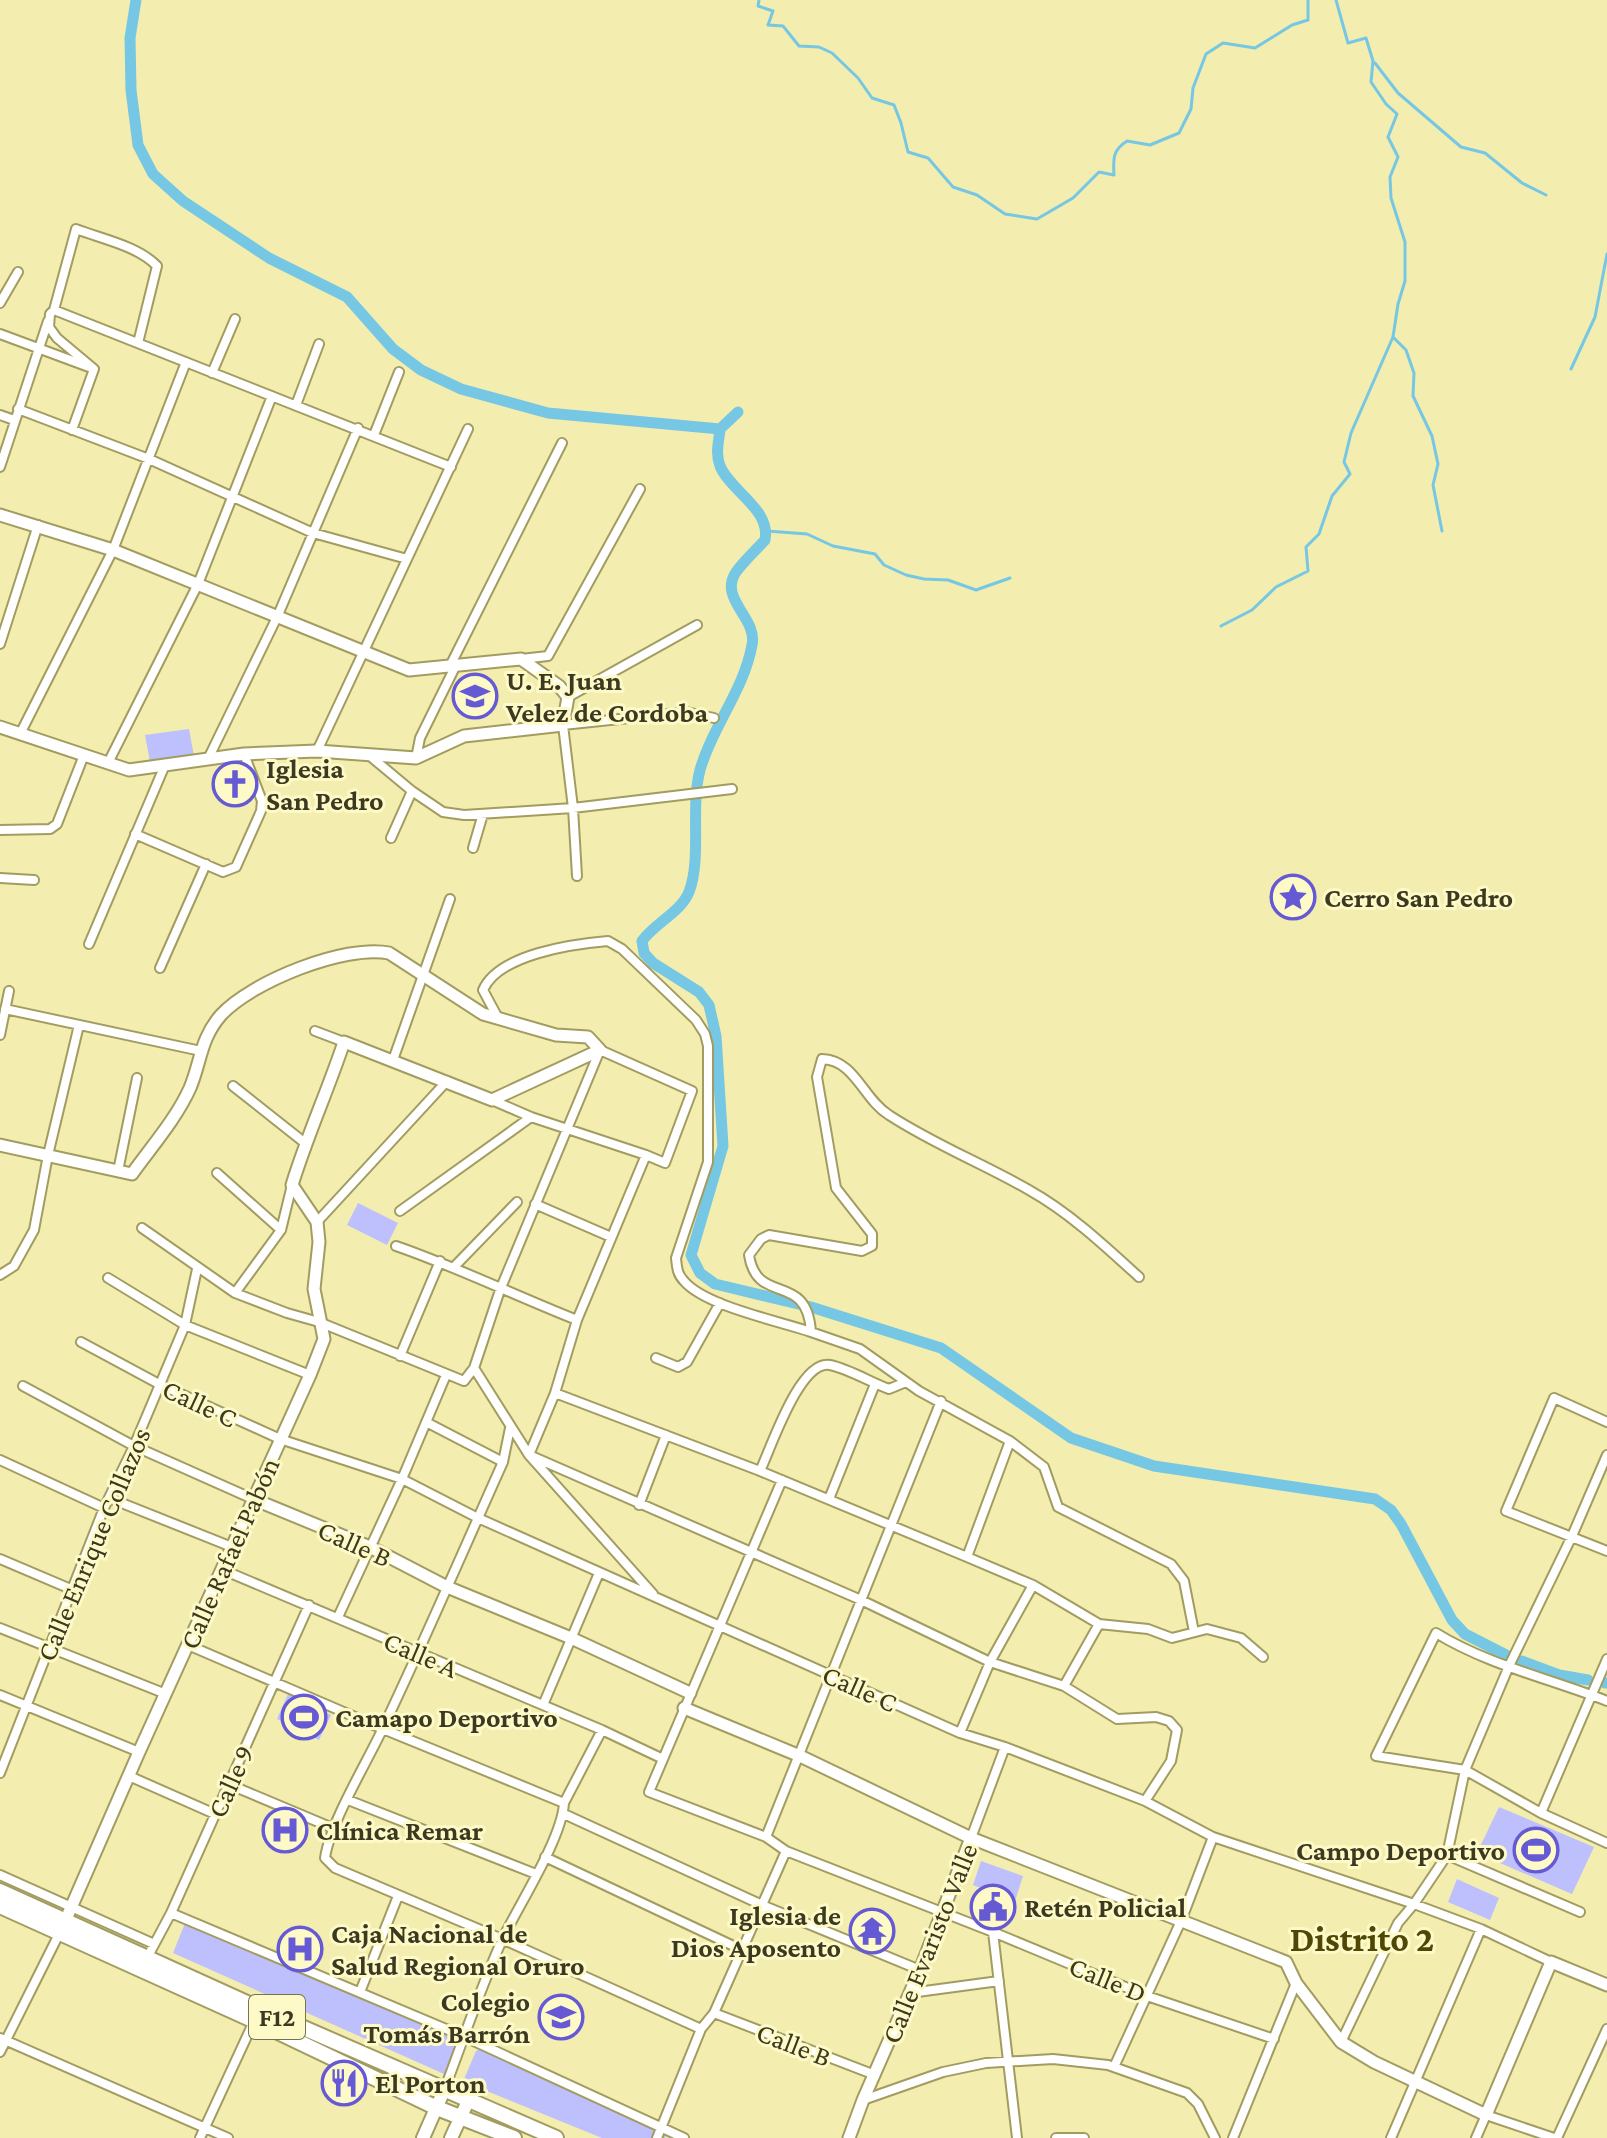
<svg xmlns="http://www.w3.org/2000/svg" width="1607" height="2138" viewBox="0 0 1607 2138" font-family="'Crimson Pro',serif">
	<rect width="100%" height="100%" fill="#f3edaf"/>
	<path fill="#bec0fd" d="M189,729l5,27 -44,6 -5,-27z
		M358,1203l40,20 -11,22 -40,-20z
		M288,1694l43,21 -12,25 -42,-21z
		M1499,1807l95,40 -22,47 -95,-41z
		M981,1861l42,15 -8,25 -42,-16z
		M1457,1879l42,19 -9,22 -42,-18z
		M191,1922l272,119 2,6 -11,24 -10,3 -271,-121 12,-30z
		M480,2049l183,81 3,5 -1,3h-63l-135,-55 -3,-4 12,-28z"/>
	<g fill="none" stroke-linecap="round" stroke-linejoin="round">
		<path stroke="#76c7e4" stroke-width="3" d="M759,0l-1,6 15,5 -5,14 15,1 16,20 20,1 13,6 26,25 14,20 22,7 7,18 7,29 20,6 25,29 24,8 28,19 32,5 36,-21 26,-26 15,3c-1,-17 -1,-25 13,-34l23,4 29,-12 12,-24 2,-21 13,-34 17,-11 32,5 37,-23 16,-5v-20
			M1375,63l23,30 63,54 24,6 37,30 24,12
			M1393,337l13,13 8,23 -1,23 19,40 6,28 -5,21 9,46
			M1571,369l24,-52 12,-63
			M767,531l40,3 26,12 42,8 9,11 22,10 18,4 24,1 28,10 34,-12
			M1221,626l31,-16 24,-23 32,-16 -2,-24 13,-13 13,-38 18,-22 -6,-12 7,-29 42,-96 5,-33 7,-23v-39l-14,-44 -1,-21 8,-20 -10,-20 9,-23 -11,-10 -15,-22 2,-21 -7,-23 -18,5 -12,-43"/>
		<path stroke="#76c7e4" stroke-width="11" d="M136,0l-6,38 1,52 7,55 15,29 30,27 86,57 78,39 46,52 28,21 40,19 87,24 172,16c-1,12 -5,24 0,37 11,26 51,43 45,74 -9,10 -21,21 -29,32 -18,27 22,46 16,73 -8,45 -40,82 -52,125 -10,38 2,88 -11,122 -8,20 -34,31 -47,49l2,12 9,10 46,29 10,13 7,31 7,110 -32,109 9,18 15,11 96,23 130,41 130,90 83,28 221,33 16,11 10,14 51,96 13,14 41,21
			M720,429l18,-17
			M1522,1661l37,14 29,5
			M1605,1683h2"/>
		<g stroke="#a29c61" stroke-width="12">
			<path id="minor" d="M0,303l18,-31
				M54,310l22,-81c26,10 62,17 81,37l-19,77
				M0,334l89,33
				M212,373l23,-54
				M296,405l23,-61
				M18,409l131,50 164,74 94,26
				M0,415l14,5
				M72,430l22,-61 -37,-31 -8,-11 1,-13 4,-4 397,157
				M374,435l25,-63
				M0,467l48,-146
				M0,644l38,-119
				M521,659l27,-3 92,-167
				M450,666l112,-223
				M568,697l129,-72
				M20,734l93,-184 73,-188
				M317,751l151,-322
				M370,756l42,35 31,21 21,3 109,-7 159,-19
				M416,758l4,-20 36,-73
				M208,759l70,-144 80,-187
				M108,763l90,-179 74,-188
				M0,830l50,-1 7,-5 27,-69
				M135,834l88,38 13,-5 25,-56 1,-10 -18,-47
				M391,838l21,-47
				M473,848l10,-34
				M577,876l-4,-68 -10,-83 123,-13 28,6
				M0,878l34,2
				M89,944l76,-179
				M160,968l46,-104
				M5,1009l196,42
				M498,1018l-15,-28c16,-36 90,-46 125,-49l14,8 74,71 9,14 3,12v116l-32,96c1,9 1,16 8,23 21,25 95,40 127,51
				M315,1031l29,11
				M0,1035l9,-44
				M393,1060l57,-161
				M233,1086l72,57
				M492,1100l39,17 115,38
				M118,1171l19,-93
				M217,1173l64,57
				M535,1204l76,33
				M400,1211l131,-94
				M317,1222l130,-141
				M142,1228l93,65 46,-63 11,-45
				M396,1246c61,21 120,50 181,74
				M453,1268l64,-66
				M0,1275l14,-9 20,-36 14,-75 31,-130
				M1139,1277c-34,-31 -69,-64 -110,-87 -45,-26 -96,-46 -140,-75 -26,-16 -34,-55 -67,-56l-5,18 19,111 36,46v12l-10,5 -93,-16 -8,4 -12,16c8,52 58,15 62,77l49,17 59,42 91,50 34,26 14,40 113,57 13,17 10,51
				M108,1278l77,47 125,50
				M235,1293l52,20 32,9 145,59 10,-13
				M81,1342l78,42 121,55 122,40 76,39 482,215 45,14 140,54 68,36 201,67 33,-49 18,-85 44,-104 63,-130 35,-81
				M400,1356l40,-95
				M656,1358l22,9 9,-5 33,-59
				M23,1386l111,60 119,53
				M555,1393l-26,62 332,145 129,62 74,24 53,33 39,-2 13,4 8,9 -6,31 -26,40
				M426,1422l77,40
				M1607,1422l-53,-24 -48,113 101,40
				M510,1428l-7,34c-40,89 -79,180 -121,268 -16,34 -52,93 -57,128l10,10 167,71 199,90
				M0,1460l104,48
				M760,1471c11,-23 40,-112 70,-106 19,4 40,17 59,24l17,-7
				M782,1480l-133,312 117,45 20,14 207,81 154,64 127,43
				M109,1498l123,49
				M829,1499l46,-115
				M639,1505l27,-70
				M967,1557l43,-116
				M0,1559l73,31
				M223,1570l379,160 59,28
				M653,1594l-124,-139 -55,-87 26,-78 100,-240 92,41 -27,72 -19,-8 -69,165 -22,73 205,78 207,86 66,28 66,39 49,5 24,9 35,-9 34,9 22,19
				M338,1617l64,-138 44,-104
				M0,1628l166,66
				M188,1645l195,84 181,74
				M1064,1686l35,-62
				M0,1695l139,57
				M1607,1701c-56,-22 -119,-36 -171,-68l-60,123 89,14 76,43 66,30
				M543,1705l56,-132
				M960,1733l30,-71 43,-77
				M0,1773l104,-265 30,-62 51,-121 12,-56
				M129,1776l86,38
				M228,1784l107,45
				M348,1800l188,74
				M1541,1813l66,-154
				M564,1814l198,91 158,65
				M766,1837l175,-436
				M971,1838l34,-91
				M1447,1855l133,57
				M545,1857l197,93
				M0,1875l154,69
				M171,1913l294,124 219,101
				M993,1932l24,206
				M148,1956l23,-43 138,-308
				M360,1992l38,-96
				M910,1993l89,-12
				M714,2013l161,62
				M0,2038l228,100
				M1341,2042l57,-119 16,-19 67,25 70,33
				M0,2052l59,-118
				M1114,2067l67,-146 32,-84
				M445,2088c19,-50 36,-102 58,-150 17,-35 59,-100 61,-135l38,-73
				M863,2100l80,-28 43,-9 67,-4 55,6 79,28 11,11 17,34
				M200,2138l55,-119
				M657,2138l44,-109 13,-16 72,-162
				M1056,2138h28
				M1233,2138l63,-155
				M1391,2138l90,-209
				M1476,2138l10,-23 68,23
				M1557,2138l50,-109"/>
		</g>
		<g stroke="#a29c61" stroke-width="15">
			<path id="tertiary" d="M0,515l113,35 296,120 112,-11 38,27 9,11 -5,28 -99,11 -48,22 -99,-7 -73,3 -115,16 -129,-43
				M0,1145l132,29c20,-28 44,-55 58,-86 11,-26 10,-49 31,-73 30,-33 124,-71 168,-62l94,61 73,21 32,2 12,13 -108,50 -148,-58c-16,48 -37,94 -52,143l25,37 2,20 -5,47 10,50 -14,36 -171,377 -76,174
				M253,1499l117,48 77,40 124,51 119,55
				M684,1708l116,48 171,82 315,124 10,21 45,59 33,20 112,53 65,-153 56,23
				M849,2138l14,-38 57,-130 51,-132"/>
		</g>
		<g stroke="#a29c61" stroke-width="16">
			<path id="secondary" d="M423,2138l22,-50
				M451,2138l18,-39"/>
		</g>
		<g stroke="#a29c61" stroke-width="18">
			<path id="primary" d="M0,1891l260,118 296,129
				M0,1906l255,115 182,87 77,30"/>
		</g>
		<use href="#minor" stroke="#fff" stroke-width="8"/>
		<use href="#tertiary" stroke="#fff" stroke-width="11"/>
		<use href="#secondary" stroke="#fff" stroke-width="12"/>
		<use href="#primary" stroke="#fff" stroke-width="14"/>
	</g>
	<defs>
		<g id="school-ring" transform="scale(2.3)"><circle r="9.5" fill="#fefac8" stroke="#655ad3" stroke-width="1.5"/><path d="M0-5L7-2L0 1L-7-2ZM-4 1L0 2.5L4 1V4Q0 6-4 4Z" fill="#655ad3"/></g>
		<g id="church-ring" transform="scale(2.3)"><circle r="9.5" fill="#fefac8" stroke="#655ad3" stroke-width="1.5"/><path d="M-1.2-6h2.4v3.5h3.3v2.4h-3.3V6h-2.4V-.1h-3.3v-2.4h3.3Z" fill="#655ad3"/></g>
		<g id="sight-ring" transform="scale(2.3)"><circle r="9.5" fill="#fefac8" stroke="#655ad3" stroke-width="1.5"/><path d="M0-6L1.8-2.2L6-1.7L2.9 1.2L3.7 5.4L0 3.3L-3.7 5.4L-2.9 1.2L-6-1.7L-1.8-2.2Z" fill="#655ad3"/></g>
		<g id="stadium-ring" transform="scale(2.3)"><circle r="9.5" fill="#fefac8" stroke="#655ad3" stroke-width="1.5"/><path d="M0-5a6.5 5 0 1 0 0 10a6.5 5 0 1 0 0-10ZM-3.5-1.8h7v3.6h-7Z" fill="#655ad3"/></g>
		<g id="hospital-ring" transform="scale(2.3)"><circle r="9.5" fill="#fefac8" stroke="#655ad3" stroke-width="1.5"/><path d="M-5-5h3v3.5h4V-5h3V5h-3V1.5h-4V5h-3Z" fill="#655ad3"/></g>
		<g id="civic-ring" transform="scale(2.3)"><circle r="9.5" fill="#fefac8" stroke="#655ad3" stroke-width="1.5"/><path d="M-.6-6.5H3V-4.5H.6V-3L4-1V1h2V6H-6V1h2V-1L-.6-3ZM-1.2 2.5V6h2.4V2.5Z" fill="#655ad3"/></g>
		<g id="temple-ring" transform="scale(2.3)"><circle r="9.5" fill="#fefac8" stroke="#655ad3" stroke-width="1.5"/><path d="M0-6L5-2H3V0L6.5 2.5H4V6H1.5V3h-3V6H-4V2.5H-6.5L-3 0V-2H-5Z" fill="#655ad3"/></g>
		<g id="restaurant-ring" transform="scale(2.3)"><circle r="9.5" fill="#fefac8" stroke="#655ad3" stroke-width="1.5"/><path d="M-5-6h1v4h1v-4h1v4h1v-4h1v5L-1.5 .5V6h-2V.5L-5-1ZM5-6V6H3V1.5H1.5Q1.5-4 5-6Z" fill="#655ad3"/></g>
	</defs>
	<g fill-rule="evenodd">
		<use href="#school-ring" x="475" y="696"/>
		<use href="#church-ring" x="235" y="784"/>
		<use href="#sight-ring" x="1293" y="897"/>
		<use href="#stadium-ring" x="304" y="1717"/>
		<use href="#hospital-ring" x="285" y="1830"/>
		<use href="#stadium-ring" x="1536" y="1850"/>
		<use href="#civic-ring" x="993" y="1907"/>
		<use href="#temple-ring" x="872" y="1931"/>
		<use href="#hospital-ring" x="300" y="1949"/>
		<use href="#school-ring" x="561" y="2017"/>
		<use href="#restaurant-ring" x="344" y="2083"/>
	</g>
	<g text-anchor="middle" stroke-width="6" stroke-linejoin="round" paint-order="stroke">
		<rect fill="#fefac8" stroke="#767353" stroke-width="2" x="249" y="1995" width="56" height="44" rx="6"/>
		<g font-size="26" font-weight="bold" fill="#3c3921">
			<text x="277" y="2026">F12</text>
		</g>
		<g font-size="28" font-weight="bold" fill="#3c3921" stroke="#fefac8" text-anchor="start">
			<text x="506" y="690">U. E. Juan<tspan x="506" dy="32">Velez de Cordoba</tspan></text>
			<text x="266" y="778">Iglesia<tspan x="266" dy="32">San Pedro</tspan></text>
			<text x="1324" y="907">Cerro San Pedro</text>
			<text x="335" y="1727">Camapo Deportivo</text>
			<text x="316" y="1840">Clínica Remar</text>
			<text x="1505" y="1860" text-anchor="end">Campo Deportivo</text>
			<text x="1024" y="1917">Retén Policial</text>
			<text x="841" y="1925" text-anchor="end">Iglesia de<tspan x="841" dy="32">Dios Aposento</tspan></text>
			<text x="331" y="1943">Caja Nacional de<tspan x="331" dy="32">Salud Regional Oruro</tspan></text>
			<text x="530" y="2011" text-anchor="end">Colegio<tspan x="530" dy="32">Tomás Barrón</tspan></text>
			<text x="375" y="2093">El Porton</text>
		</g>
		<g font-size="28" fill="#3c3921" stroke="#fefac8">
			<text transform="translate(200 1403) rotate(25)" y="10">Calle C</text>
			<text transform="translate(355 1543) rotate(24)" y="10">Calle B</text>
			<text transform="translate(93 1544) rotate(-67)" y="10">Calle Enrique Collazos</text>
			<text transform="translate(229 1553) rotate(-66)" y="10">Calle Rafael Pabón</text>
			<text transform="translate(421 1654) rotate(23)" y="10">Calle A</text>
			<text transform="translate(860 1688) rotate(24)" y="10">Calle C</text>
			<text transform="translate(230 1781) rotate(-66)" y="10">Calle 9</text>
			<text transform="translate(929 1943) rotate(-68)" y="10">Calle Evaristo Valle</text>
			<text transform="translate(1108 1979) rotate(22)" y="10">Calle D</text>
			<text transform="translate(794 2044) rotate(21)" y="10">Calle B</text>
		</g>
		<g font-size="36" font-weight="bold" fill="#4e4706" stroke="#fefac8">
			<text x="1362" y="1951">Distrito 2</text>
		</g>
	</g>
</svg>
